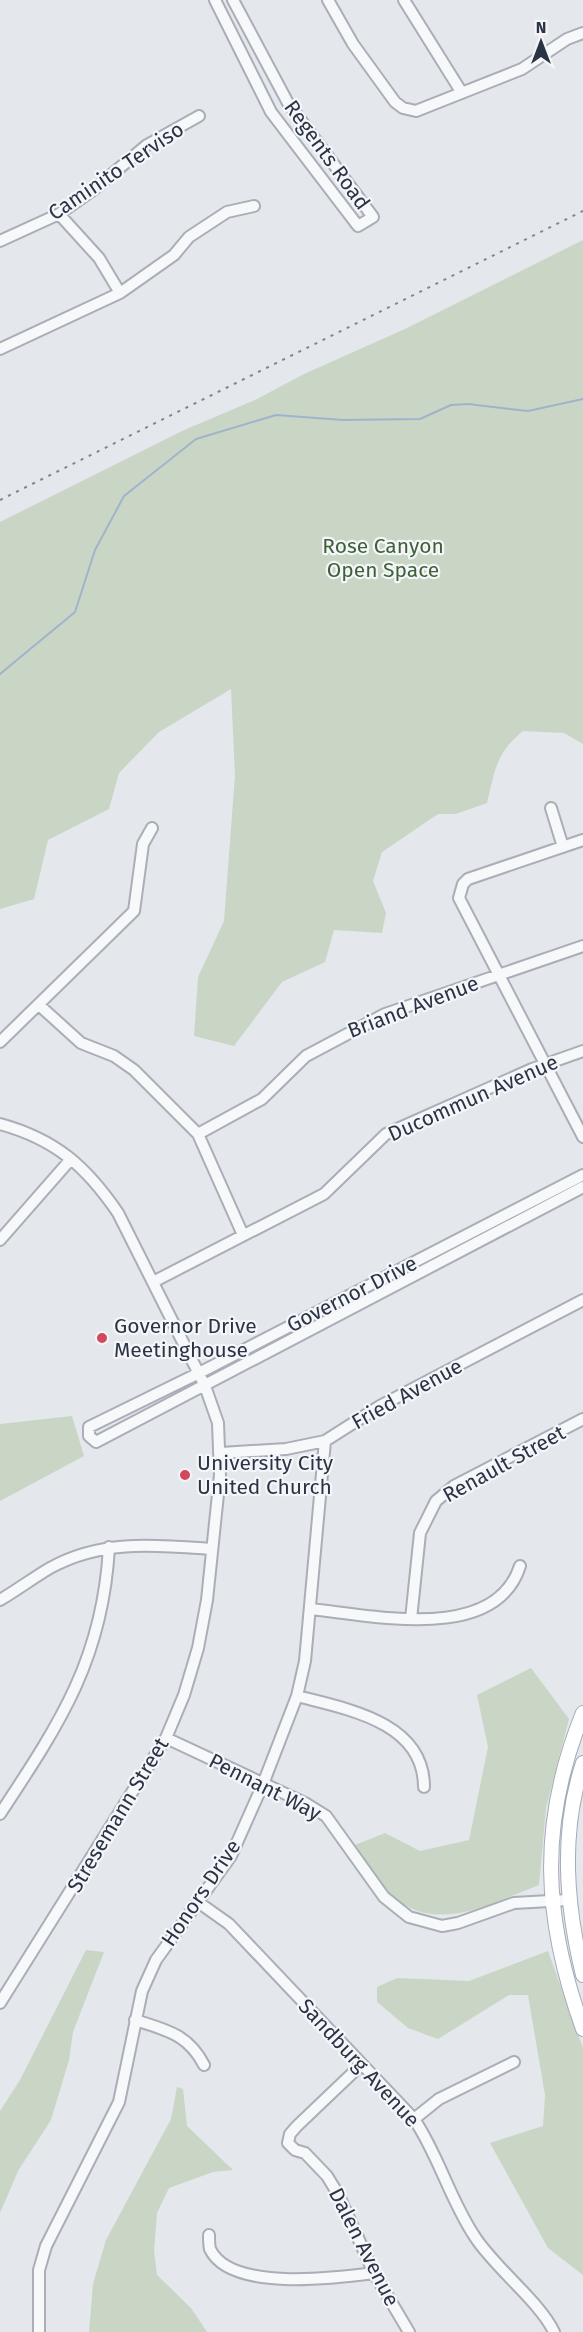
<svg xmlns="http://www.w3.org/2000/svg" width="583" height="2332" viewBox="0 0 583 2332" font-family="'Fira Sans',sans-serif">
	<rect width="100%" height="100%" fill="#e4e7ec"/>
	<path fill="#c9d6c5" d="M583,240v504l-19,-11 -41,-2c-27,22 -28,39 -36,72l-31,11h-18l-56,38 -9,29 13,32 -4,20 -48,-3 -9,32 -43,20 -48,64 -40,-10 4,-59 26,-56 11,-146 -4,-86 -72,43 -40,41 -10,36 -61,31 -14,59 -34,10v-387l182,-91 75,-32 47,-25 101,-45z
		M72,1416l12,40 -84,45v-77z
		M531,1668l38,51 -23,89 -7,77c-55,21 -112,55 -158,-1 -9,-12 -17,-26 -26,-39l30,-12 35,18 49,-11 19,-93 -11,-52z
		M86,1950l18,2 -31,80 -4,28 -18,60 -33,51 -18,42v-102l20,-31z
		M548,1951l35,97v227l-35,-27 -58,-105 53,-17 2,-31 -17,-100h-19l-71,44 -30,-11 -31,-26v-15l20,-9 72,3z
		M177,2087l6,2 4,37 46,44 -20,2 -44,16 -12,25 -3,38 3,24 34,33 16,24h-118l4,-48 13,-44 65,-121z"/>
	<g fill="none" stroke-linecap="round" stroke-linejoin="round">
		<path stroke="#9fb4cc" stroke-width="2" d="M0,674l75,-62 20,-62 29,-54 72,-57 80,-24 67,5 77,-1 31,-14 17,-1 60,7 55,-12"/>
		<g stroke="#a9aeb7" stroke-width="14">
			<path id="minor" d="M215,0l56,112 87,114 15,-9 -85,-114 -55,-103
				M328,0l25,44 42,58 8,6 13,3 106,-42 45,-30 16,-6
				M404,0l58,93
				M59,214l40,44 21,35
				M0,241l59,-27 34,-24 54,-45 52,-29
				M0,349l120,-56 54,-38 15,-18 38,-25 27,-6
				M551,808l12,39
				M583,840l-115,39 -5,5 -4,14 124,239
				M39,1005l42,38 33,13 20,14 64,64 45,101
				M0,1042l134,-131 9,-67 9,-16
				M0,1124c55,15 86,42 118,89l87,173 13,37 2,52 -13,125 -9,48 -14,47 -18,43 -166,265
				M198,1134l64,-35 44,-43 79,-42 198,-68
				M583,1175l-384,198 -110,54v9l7,6 487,-255
				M0,1240l71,-81
				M153,1282l171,-88 62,-60 146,-65 51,-18
				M221,1453l65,-4 39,-8 55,-35 203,-106
				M0,1600c17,-10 33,-22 50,-32 52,-29 106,-23 162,-19
				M310,1609c62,6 185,35 210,-43
				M411,1619l9,-86 16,-32 18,-15 129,-67
				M297,1696c50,13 127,26 127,91
				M166,1738l139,65 21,13 58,81 25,20 33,9 16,-3 56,-20 54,-3
				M0,1814c60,-91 103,-155 109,-267
				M198,1902l31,22 185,195c25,37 36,81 61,118 20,31 65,65 79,95
				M135,2020c31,10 53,14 69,45
				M361,2065l-64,61 -7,8 -2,9 7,7 10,3 22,23 11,18 36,79 35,59
				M414,2119l25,-20 75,-37
				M209,2235c0,4 0,10 1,14 20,43 126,29 164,24
				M39,2332v-62l7,-24 73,-144 23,-111 14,-31 75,-104 32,-72 34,-88 8,-35 20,-220"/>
		</g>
		<g stroke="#a3abb8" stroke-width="16">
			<path id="major" d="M583,1713c-45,111 -40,205 0,316
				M583,1763c-23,70 -17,142 0,212"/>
		</g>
		<use href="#minor" stroke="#f7f8fa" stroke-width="10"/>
		<use href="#major" stroke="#fff" stroke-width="14"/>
		<path stroke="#7d8696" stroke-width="2" stroke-dasharray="3 6" stroke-linecap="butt" d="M0,500l583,-289"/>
	</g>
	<g fill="#d1495b" stroke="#f4f6f9" stroke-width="2">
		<circle cx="102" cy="1338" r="6"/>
		<circle cx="185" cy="1475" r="6"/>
	</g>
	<g text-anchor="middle" stroke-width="4.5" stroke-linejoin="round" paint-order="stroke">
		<g font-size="21" fill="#2b3445" stroke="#f4f6f9">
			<text transform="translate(327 155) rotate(54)" y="7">Regents Road</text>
			<text transform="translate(116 171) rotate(-34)" y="7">Caminito Terviso</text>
			<text transform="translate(413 1007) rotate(-21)" y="7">Briand Avenue</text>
			<text transform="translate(473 1098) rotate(-24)" y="7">Ducommun Avenue</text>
			<text transform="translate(352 1294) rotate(-27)" y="7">Governor Drive</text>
			<text transform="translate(407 1394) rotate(-29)" y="7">Fried Avenue</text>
			<text transform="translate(504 1464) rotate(-29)" y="7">Renault Street</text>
			<text transform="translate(265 1787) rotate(27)" y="7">Pennant Way</text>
			<text transform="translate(118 1815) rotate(-59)" y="7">Stresemann Street</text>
			<text transform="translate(201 1893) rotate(-56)" y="7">Honors Drive</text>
			<text transform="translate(359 2063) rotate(47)" y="7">Sandburg Avenue</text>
			<text transform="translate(364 2247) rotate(63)" y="7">Dalen Avenue</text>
		</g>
		<g font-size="21" fill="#3f6138" stroke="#f4f6f9">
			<text x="383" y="553">Rose Canyon<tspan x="383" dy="24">Open Space</tspan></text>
		</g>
		<g font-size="21" fill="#2b3445" stroke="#f4f6f9" text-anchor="start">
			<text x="114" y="1333">Governor Drive<tspan x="114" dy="24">Meetinghouse</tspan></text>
			<text x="197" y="1470">University City<tspan x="197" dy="24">United Church</tspan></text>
		</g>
	</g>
	<g transform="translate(541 42)" stroke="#f4f6f9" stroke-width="4.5" paint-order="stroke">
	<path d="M0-4.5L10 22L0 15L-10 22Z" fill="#2b3445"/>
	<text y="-9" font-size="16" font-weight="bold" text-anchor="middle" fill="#2b3445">N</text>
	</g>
</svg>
